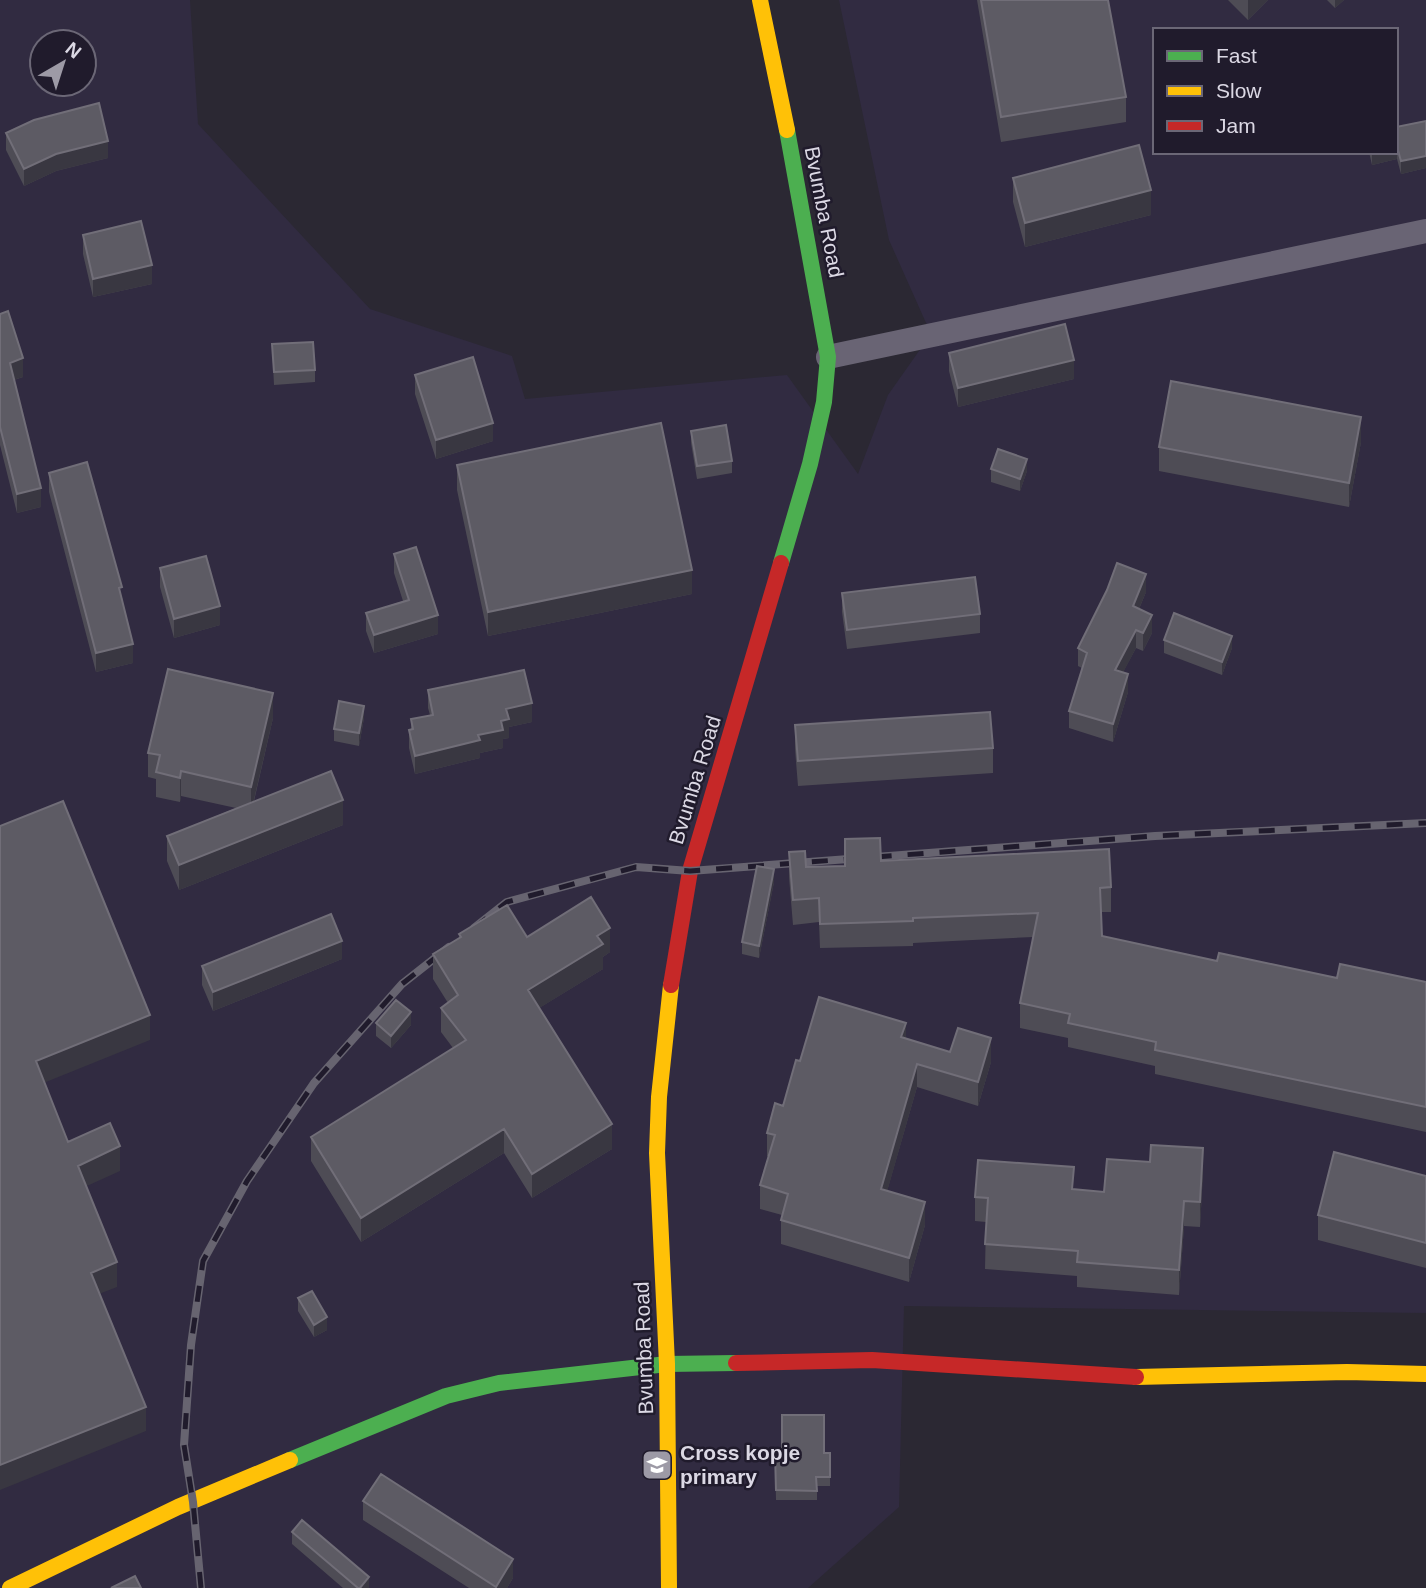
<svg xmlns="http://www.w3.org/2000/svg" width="1426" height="1588" viewBox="0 0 1426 1588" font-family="Arial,sans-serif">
	<rect width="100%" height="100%" fill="#2b2833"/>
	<path fill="#312b41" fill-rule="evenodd" d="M0,0h190l8,124 172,185 142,47 13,43 262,-24 71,99 30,-79 43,-61 -42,-94 -50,-240h587v1313l-522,-7 -5,201 -91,81h-808zM1155,30h241v122h-241zM42,42h42v42h-42z"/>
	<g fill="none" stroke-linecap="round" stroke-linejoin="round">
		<path stroke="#696474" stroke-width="24" d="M828,357l598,-126"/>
		<path stroke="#4caf50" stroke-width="16" d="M781,563l29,-99 14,-62 4,-45 -41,-227
			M290,1460l156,-64 53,-13 168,-19 69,-1"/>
		<path stroke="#ffc107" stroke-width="16" d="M760,0l27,130
			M1136,1377l211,-5 79,2
			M10,1588l168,-81 112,-47
			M669,1588l-2,-224 -10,-211 2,-56 12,-112"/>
		<path stroke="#c62828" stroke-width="16" d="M671,985l19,-114 91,-308
			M736,1363l136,-3 264,17"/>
		<g stroke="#676470" stroke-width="8">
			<path id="rail" d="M474,928l33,-26 129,-35 54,4 465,-35 271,-13
				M201,1588l-8,-86 -9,-57 7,-100 12,-84 44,-80 67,-98 88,-99 47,-37"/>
		</g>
		<use href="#rail" stroke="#201b2c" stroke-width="5" stroke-dasharray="16" stroke-linecap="butt"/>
	</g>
	<path fill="#4e4c55" d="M977,0h131l18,97v25l-125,20z
		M1228,0h40l-20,20z
		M1327,0h17l-9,8z
		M1426,121v47l-25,6 -4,-15 -25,6 -3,-13h27v-25z
		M6,133l102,25 -52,13 -32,15 -18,-36z
		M1013,178l138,37 -126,32 -12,-45z
		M83,235l69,49 -59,13 -10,-43z
		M0,314l23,63 -9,3 27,127 -24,6 -17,-68z
		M272,344l43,26v12l-41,3z
		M949,353l125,26 -116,28 -9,-36z
		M415,375l78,66 -57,18 -21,-65z
		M691,431l41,30v12l-35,6 -6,-36z
		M1361,442l-12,65 -190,-36v-24z
		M457,465l235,129 -204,42 -31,-146z
		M991,469l36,2 -7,20 -29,-9z
		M49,473l73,124 11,66 -37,9 -47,-180z
		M394,554l44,80 -64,19 -8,-22v-18l37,-12 -9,-28z
		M160,568l60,57 -46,13 -14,-51z
		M1146,592l-7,17 13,24 -9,18 -7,-3 -13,24 5,20 -15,50 -44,-14v-17l13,-43 -4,-2v-18z
		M842,593l138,21v19l-133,16 -5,-37z
		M1164,640l68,8 -10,27 -58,-22z
		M428,690l104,32 -23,5v11l-6,1v9l-23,5v5l-65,16 -6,-26v-18l2,-1v-10l19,-4 -2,-7z
		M273,718l-19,83 89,24 -164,65 -12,-29v-25l69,-28 -55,-12 -1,6 -24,-5v-18l-8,-2v-24z
		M364,718l-5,28 -25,-5v-12z
		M795,725l198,23v25l-195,13 -3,-37z
		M845,839l36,22 230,26v25h-10l1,24 115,25 120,17 89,4v150l-271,-58v-8l-87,-19v-9l-48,-10v-25l13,-66 -120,6v3l-93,2 -1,-26 -26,3 -4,-48v-25l17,15 39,-1z
		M774,882l-15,76 -17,-4v-12z
		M459,934l68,3 83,15 -7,5v12l-64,39 73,141 -80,49 -28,-45 -143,89 -50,-81v-24l142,-89 -12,-16v-24l7,-5 -15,-24v-25l26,-16z
		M342,959l-129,52 -11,-26v-19z
		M376,1023l35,2 -20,23 -15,-12z
		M906,1039l44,13 41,10 -13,44 -61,-19 -30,104 38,34 -16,57 -128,-38v-24l1,-5 -22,-6v-24l9,-28 -2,-1v-23l16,-27 17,-45z
		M1203,1173l-3,54 -16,-1 -5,69 -102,-8v-11l-92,-7 1,-47 -11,-1v-24l129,-5z
		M1426,1176v92l-108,-28v-25z
		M298,1298l29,32 -13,7 -16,-26z
		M775,1453h55v33h-13v14h-41z
		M363,1501l150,77 -6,10h-38l-106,-68z
		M292,1532l77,56h-26l-51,-44z"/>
	<path fill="#393741" d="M1248,0h20l-20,20z
		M1335,0h9l-9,8z
		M108,141v17l-52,13 -32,15v-17l32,-15z
		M1396,147h1v12l-25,6v-12l24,-1z
		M1426,156v12l-25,6v-13z
		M1151,190v25l-126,32v-24z
		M152,265v19l-59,13v-18z
		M23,358v19l-13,4v-18z
		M1074,360v19l-116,28v-19z
		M1361,417v25l-12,65v-24z
		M493,423v18l-57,18v-19z
		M1027,459v12l-7,20v-12z
		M41,488v19l-24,6v-19z
		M692,570v24l-204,42v-24z
		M1146,574v18l-13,31v-17z
		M220,606v19l-46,13v-19z
		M438,615v19l-64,19v-18z
		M1152,615v18l-9,18v-18z
		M1136,630v18l-21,40v-18z
		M1232,636v12l-10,27v-13z
		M133,644v19l-37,9v-19z
		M1128,674v18l-15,50v-18z
		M273,693v25l-22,94v-25z
		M532,703v19l-23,5v11l-6,1v9l-23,5v5l-65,16v-18l63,-21 23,-14 5,-12z
		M364,706v12l-5,28v-13z
		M181,771v25l-1,6v-24z
		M343,800v25l-164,65v-25z
		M774,869v13l-15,76v-12z
		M610,928v24l-7,5v12l-75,46v-25l69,-54z
		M342,941v18l-129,52v-19z
		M411,1012v13l-20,23v-12z
		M150,1015v25l-114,46v-25z
		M906,1023v24l-5,-10z
		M991,1038v24l-13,44v-24z
		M917,1064v23l-36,126v-24z
		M612,1124v25l-80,49v-24z
		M504,1129v24l-143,89v-24z
		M120,1146v25l-42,19v-24z
		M1203,1148v25l-3,54v-25z
		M1184,1201v25l-5,69v-25z
		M925,1202v23l-16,57v-24z
		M117,1262v25l-26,10v-24z
		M327,1317v13l-13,7v-12z
		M146,1407v24l-146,59v-25z
		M513,1559v19l-6,10h-11z
		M369,1577v11h-9z"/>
	<path fill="#5d5b64" stroke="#716e78" stroke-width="2" d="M981,0h127l18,97 -125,20z
		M99,103l9,38 -52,13 -32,15 -18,-36 28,-13z
		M1426,121v35l-25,5 -4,-14h-1v-20z
		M1139,145l12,45 -126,33 -12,-45z
		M141,221l11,44 -59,14 -10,-44z
		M8,311l15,47 -13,5 31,125 -24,6 -17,-67v-113z
		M1065,324l9,36 -116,28 -9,-35z
		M313,342l2,28 -41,2 -2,-28z
		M473,357l20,66 -57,17 -21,-65z
		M1171,381l190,36 -12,66 -190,-36z
		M661,423l31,147 -204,42 -31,-147z
		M726,425l6,36 -35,5 -6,-35z
		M998,449l29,10 -7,20 -29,-10z
		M87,462l35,125 -3,1 14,56 -37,9 -47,-180z
		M416,547l22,68 -64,20 -8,-22 43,-13 -15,-46z
		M206,556l14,50 -46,13 -14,-51z
		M1117,563l29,11 -13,32 19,9 -9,18 -7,-3 -21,40 13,4 -15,50 -44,-13 18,-58 -9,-5 29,-58z
		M975,577l5,37 -133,16 -5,-37z
		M1174,613l58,23 -10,26 -58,-22z
		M168,669l105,24 -22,94 -70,-16 -1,7 -24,-6 4,-17 -12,-2z
		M524,670l8,33 -26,6 3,10 -8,2 2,9 -25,5 2,5 -65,16 -6,-26 4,-1 -2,-10 22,-4 -5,-25z
		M339,701l25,5 -5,27 -25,-4z
		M990,712l3,36 -195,13 -3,-36z
		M331,771l12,29 -164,65 -12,-29z
		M63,801l87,214 -114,46 32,81 42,-19 10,23 -42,20 39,96 -26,11 55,134 -146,58v-639z
		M880,838l1,23 228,-12 2,38 -11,1 2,48 115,25 2,-8 118,25 3,-14 86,18v125l-271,-57 1,-8 -88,-19 2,-9 -50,-11 18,-90 -125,5v3l-93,3 -1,-26 -26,2 -4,-48 16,-1 1,16 39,-1v-27z
		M757,866l17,3 -15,77 -17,-4z
		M591,897l19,31 -13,8 6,8 -75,46 84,134 -80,50 -28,-45 -143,89 -50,-81 155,-97 -25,-32 17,-13 -25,-41 28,-17 -2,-3 48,-29 20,32z
		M331,914l11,27 -129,51 -11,-26z
		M819,997l87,26 -5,14 49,15 8,-24 33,10 -13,44 -61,-18 -36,125 44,13 -16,56 -128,-38 7,-26 -28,-9 15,-50 -8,-2 8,-30 8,3 13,-46 4,1z
		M396,1000l15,12 -20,24 -15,-13z
		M1151,1145l52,3 -3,54 -16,-1 -5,69 -102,-8 1,-11 -93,-7 3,-46 -13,-1 3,-37 96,7 -2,22 32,3 3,-33 43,3z
		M1334,1152l92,24v67l-108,-28z
		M312,1291l15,26 -13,8 -16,-27z
		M782,1415h42v38h6v24h-14l1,14 -41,-1 -1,-37h7z
		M381,1474l132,85 -17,28 -133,-86z
		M302,1520l67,57 -9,11h-2l-66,-56z
		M135,1576l6,12h-30z"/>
	<defs>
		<g id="school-square" transform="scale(1.575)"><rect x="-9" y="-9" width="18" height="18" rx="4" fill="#9d9aa6" stroke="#201b2c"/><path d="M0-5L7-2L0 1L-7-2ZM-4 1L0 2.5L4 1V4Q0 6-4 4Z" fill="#fff"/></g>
	</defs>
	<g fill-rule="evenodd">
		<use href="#school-square" x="657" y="1465"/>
	</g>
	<g text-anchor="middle" stroke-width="5" stroke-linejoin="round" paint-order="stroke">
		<g font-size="21" fill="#dbd8e4" stroke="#201b2c">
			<text transform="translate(824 212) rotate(79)" y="7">Bvumba Road</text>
			<text transform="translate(695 780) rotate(-73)" y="7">Bvumba Road</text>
			<text transform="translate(644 1348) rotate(-92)" y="7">Bvumba Road</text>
		</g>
		<g font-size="21" font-weight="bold" fill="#dbd8e4" stroke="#201b2c" text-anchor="start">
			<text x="680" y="1460">Cross kopje<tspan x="680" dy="24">primary</tspan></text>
		</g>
	</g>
	<rect x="1153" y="28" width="245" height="126" fill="#201b2c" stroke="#6b6776" stroke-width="2"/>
	<rect x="1167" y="51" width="35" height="10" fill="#4caf50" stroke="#6b6776" stroke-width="2"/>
	<text x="1216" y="63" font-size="21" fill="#dbd8e4">Fast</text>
	<rect x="1167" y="86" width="35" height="10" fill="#ffc107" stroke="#6b6776" stroke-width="2"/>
	<text x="1216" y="98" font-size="21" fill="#dbd8e4">Slow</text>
	<rect x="1167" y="121" width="35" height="10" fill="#c62828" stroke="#6b6776" stroke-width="2"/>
	<text x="1216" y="133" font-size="21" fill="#dbd8e4">Jam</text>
	<g transform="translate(63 63) rotate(39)"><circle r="33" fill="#201b2c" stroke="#6b6776" stroke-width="2"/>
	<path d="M0-5L12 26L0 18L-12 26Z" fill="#9d9aa6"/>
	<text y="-10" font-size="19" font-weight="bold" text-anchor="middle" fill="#dbd8e4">N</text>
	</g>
</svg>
